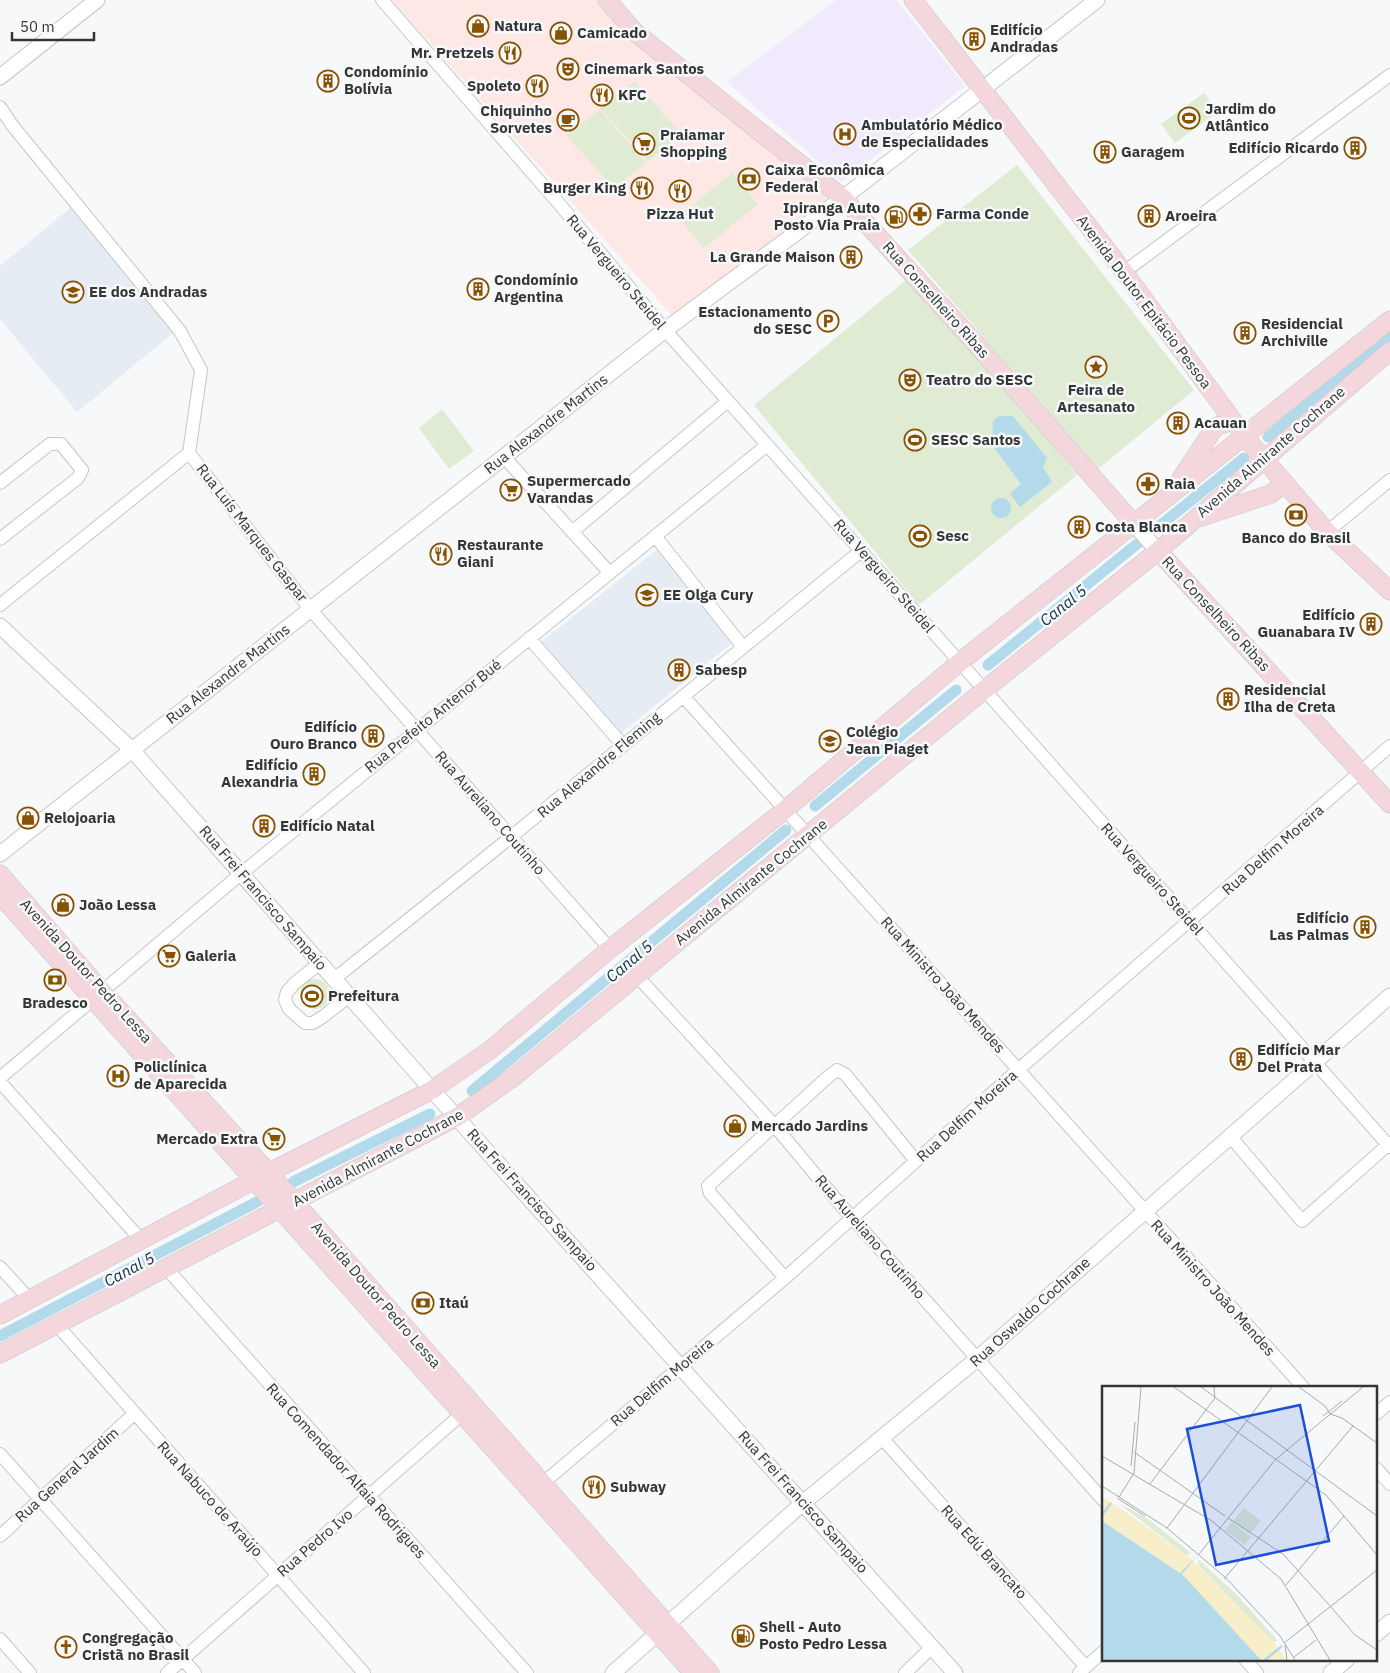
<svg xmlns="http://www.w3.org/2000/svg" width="1390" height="1673" viewBox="0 0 1390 1673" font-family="'IBM Plex Sans',sans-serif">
	<rect width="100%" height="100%" fill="#f6f8fa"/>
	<path fill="#fee8e6" d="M392,0h211l227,196v5l-154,119z"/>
	<path fill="#e6ecf4" d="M74,205l103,125 -100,82 -77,-93v-53z
		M658,549l74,94 -111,90 -80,-91z"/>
	<path fill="#f0eafc" d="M836,0h60l69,86 -123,96 -115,-100z"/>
	<path fill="#dfebd3" d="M635,81l47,54 -34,26 -48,-53z
		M1204,93l14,19 -43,31 -14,-19z
		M600,110l46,53 -32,25 -48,-53z
		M1017,165l177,225 -96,79 -190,-219z
		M732,173l26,31 -54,44 -26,-31z
		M911,276l166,199 -158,130 -165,-200z
		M442,409l32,42 -25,18 -30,-41z
		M300 994a15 15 0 1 1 30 0a15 15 0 1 1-30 0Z"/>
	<path fill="#b3daeb" d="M999,416h14l34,42 -4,9 9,15 -32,25 -10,-13 11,-10 -29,-39 1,-24z
		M991 508a10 10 0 1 1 20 0a10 10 0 1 1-20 0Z"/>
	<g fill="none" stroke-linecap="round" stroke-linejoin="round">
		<path stroke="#b3daeb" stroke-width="11" d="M1268,437l122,-103
			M1157,528l87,-70
			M988,665l149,-121
			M815,806l141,-116
			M472,1091l314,-261
			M293,1182l137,-68
			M0,1336l257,-134"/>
		<g stroke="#c4c6c7" stroke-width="14">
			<path id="minor" d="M382,0l179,206 104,124 725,817
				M0,107l12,18 168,206 21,39 -12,83 121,156 300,340
				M1124,272l266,-197
				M504,457l105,115
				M0,483l50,-39h11l21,26 -4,8 -78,61
				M572,532l156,-131
				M1327,532l63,-52
				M655,536l88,111
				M0,605l189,-152
				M529,638l93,106
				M683,696l620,691
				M320,963l-25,20 -8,9 -2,8 4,9 16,14h8l11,-7 25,-20
				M636,975l138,150 71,85 259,291
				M334,979c178,-141 352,-285 528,-429
				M0,1078l243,-206 524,-427
				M0,1082l142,159
				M1230,1136l72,85 88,-78
				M0,1267l30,33
				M167,1269l360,404
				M785,1278l-75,-85 -2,-7 121,-110 8,-6 8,4 71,87
				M57,1325l307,348
				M1376,1414l14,-12
				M882,1438l204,229
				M0,1454l195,219
				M1376,1468l14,16
				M543,1483l242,-205 234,-209 371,-323
				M0,1536l134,-122
				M0,1639l30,34
				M1245,1659l12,14
				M167,1673l296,-260
				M905,1673l27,-26
				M1079,1673l25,-22"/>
		</g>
		<g stroke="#c4c6c7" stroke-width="17">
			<path id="tertiary" d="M0,77l97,-77
				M1134,524l24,27
				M0,626l132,124 300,340 523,583
				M0,854l665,-524 178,-132 254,-198
				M1376,1634l14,-12
				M613,1673l191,-171 173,-143 413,-363
				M1331,1673l16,-14"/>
		</g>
		<g stroke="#c4c6c7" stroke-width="19">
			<path id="secondary" d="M607,0l29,33 207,165 134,147 157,179
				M913,0l211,272 121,165 82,95 63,59
				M1178,483l37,-56 16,-6
				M1201,517l70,-23 13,-11
				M1158,551l232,253
				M0,874l102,117 167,182 441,500
				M0,895l693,778
				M0,1315l254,-135 178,-90 58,-40 120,-101 176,-140 174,-147 430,-342
				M0,1354l457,-237 58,-41 469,-386 174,-139 232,-200"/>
		</g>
		<use href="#minor" stroke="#fff" stroke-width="12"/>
		<use href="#tertiary" stroke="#fff" stroke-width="15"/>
		<use href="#secondary" stroke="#f4d7dc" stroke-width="18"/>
	</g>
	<defs>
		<g id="shop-ring" transform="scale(1.125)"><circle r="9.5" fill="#f6f8fa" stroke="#885301" stroke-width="1.5"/><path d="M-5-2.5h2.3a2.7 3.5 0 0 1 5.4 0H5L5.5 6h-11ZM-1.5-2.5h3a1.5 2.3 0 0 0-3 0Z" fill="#885301"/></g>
		<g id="building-ring" transform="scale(1.125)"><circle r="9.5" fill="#f6f8fa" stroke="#885301" stroke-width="1.5"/><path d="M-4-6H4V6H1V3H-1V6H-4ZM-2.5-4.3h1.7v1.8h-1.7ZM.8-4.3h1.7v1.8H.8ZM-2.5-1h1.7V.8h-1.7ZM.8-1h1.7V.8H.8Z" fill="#885301"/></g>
		<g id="restaurant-ring" transform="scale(1.125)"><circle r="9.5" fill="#f6f8fa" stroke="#885301" stroke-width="1.5"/><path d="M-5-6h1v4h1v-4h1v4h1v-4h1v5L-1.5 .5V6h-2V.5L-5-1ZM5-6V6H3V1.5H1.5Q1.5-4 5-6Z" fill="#885301"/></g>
		<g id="theatre-ring" transform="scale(1.125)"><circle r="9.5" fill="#f6f8fa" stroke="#885301" stroke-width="1.5"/><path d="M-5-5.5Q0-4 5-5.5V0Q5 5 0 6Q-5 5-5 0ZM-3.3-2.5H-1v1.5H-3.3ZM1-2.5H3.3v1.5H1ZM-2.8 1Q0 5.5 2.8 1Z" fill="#885301"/></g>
		<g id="stadium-ring" transform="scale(1.125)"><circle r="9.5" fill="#f6f8fa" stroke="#885301" stroke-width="1.5"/><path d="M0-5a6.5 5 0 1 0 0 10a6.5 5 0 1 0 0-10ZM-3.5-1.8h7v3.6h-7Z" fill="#885301"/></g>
		<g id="cafe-ring" transform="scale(1.125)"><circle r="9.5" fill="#f6f8fa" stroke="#885301" stroke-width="1.5"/><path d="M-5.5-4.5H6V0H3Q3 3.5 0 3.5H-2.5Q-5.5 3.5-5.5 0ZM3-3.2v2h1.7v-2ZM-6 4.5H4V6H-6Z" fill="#885301"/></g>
		<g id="hospital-ring" transform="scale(1.125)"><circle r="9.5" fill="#f6f8fa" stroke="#885301" stroke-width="1.5"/><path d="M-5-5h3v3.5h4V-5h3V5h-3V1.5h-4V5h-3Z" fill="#885301"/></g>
		<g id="supermarket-ring" transform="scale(1.125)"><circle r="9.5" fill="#f6f8fa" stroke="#885301" stroke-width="1.5"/><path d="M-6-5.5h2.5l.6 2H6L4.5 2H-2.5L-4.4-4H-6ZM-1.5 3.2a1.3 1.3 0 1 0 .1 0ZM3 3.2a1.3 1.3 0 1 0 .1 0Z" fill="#885301"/></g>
		<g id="bank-ring" transform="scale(1.125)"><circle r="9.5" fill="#f6f8fa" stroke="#885301" stroke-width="1.5"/><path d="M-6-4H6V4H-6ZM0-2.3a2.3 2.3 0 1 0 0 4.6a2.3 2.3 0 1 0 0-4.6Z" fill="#885301"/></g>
		<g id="pharmacy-ring" transform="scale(1.125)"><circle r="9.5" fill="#f6f8fa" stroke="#885301" stroke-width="1.5"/><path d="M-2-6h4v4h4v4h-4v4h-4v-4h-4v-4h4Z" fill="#885301"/></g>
		<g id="fuel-ring" transform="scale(1.125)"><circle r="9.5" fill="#f6f8fa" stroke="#885301" stroke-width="1.5"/><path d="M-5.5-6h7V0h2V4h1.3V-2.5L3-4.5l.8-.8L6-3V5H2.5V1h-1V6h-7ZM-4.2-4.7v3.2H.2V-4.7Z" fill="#885301"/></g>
		<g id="school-ring" transform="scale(1.125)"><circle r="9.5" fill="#f6f8fa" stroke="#885301" stroke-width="1.5"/><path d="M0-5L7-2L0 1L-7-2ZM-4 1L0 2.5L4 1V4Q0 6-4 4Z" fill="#885301"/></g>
		<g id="parking-ring" transform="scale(1.125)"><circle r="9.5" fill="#f6f8fa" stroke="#885301" stroke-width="1.5"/><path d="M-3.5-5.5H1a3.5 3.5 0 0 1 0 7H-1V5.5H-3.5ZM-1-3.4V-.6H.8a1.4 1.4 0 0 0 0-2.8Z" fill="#885301"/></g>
		<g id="sight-ring" transform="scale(1.125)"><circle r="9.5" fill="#f6f8fa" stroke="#885301" stroke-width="1.5"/><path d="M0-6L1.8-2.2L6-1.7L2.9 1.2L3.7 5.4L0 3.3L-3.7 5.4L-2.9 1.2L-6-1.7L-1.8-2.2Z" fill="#885301"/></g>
		<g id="church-ring" transform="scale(1.125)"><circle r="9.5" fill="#f6f8fa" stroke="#885301" stroke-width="1.5"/><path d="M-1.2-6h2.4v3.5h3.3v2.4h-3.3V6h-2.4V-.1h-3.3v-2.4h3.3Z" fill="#885301"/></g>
	</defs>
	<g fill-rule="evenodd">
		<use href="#shop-ring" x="478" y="26"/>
		<use href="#shop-ring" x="561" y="33"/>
		<use href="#building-ring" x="974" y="39"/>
		<use href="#restaurant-ring" x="510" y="53"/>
		<use href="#theatre-ring" x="568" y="69"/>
		<use href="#building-ring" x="328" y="81"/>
		<use href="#restaurant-ring" x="537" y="86"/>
		<use href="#restaurant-ring" x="602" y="95"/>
		<use href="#stadium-ring" x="1189" y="118"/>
		<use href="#cafe-ring" x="568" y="120"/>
		<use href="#hospital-ring" x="845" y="134"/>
		<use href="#supermarket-ring" x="644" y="144"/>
		<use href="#building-ring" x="1355" y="148"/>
		<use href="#building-ring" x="1105" y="152"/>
		<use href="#bank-ring" x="749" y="179"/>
		<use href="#restaurant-ring" x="642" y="188"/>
		<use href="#restaurant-ring" x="680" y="191"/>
		<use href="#pharmacy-ring" x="920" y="214"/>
		<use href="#building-ring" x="1149" y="216"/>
		<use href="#fuel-ring" x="896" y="217"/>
		<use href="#building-ring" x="851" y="257"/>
		<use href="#building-ring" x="478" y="289"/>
		<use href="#school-ring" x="73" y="292"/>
		<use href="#parking-ring" x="828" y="321"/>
		<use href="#building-ring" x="1245" y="333"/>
		<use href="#sight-ring" x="1096" y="367"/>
		<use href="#theatre-ring" x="910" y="380"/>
		<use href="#building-ring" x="1178" y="423"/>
		<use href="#stadium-ring" x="915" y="440"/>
		<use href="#pharmacy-ring" x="1148" y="484"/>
		<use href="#supermarket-ring" x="511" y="490"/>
		<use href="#bank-ring" x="1296" y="515"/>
		<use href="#building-ring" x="1079" y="527"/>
		<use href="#stadium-ring" x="920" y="536"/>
		<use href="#restaurant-ring" x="441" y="554"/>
		<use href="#school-ring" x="647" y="595"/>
		<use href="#building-ring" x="1371" y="624"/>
		<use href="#building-ring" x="679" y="670"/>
		<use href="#building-ring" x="1228" y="699"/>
		<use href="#building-ring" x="373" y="736"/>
		<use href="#school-ring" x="830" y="741"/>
		<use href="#building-ring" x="314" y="774"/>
		<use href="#shop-ring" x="28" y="818"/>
		<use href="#building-ring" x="264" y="826"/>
		<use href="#shop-ring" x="63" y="905"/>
		<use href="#building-ring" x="1365" y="927"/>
		<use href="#supermarket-ring" x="169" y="956"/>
		<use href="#bank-ring" x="55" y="980"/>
		<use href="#stadium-ring" x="312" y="996"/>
		<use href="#building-ring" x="1241" y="1059"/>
		<use href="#hospital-ring" x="118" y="1076"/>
		<use href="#shop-ring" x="735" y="1126"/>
		<use href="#supermarket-ring" x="274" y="1139"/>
		<use href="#bank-ring" x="423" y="1303"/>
		<use href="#restaurant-ring" x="594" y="1487"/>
		<use href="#fuel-ring" x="743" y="1636"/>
		<use href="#church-ring" x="66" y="1647"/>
	</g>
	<g text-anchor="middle" stroke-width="5" stroke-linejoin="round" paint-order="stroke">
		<g font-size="15" font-weight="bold" fill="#353536" stroke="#f6f8fa" text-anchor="start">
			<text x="494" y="31">Natura</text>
			<text x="990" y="35">Edifício<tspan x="990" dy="17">Andradas</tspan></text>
			<text x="577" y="38">Camicado</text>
			<text x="494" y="58" text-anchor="end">Mr. Pretzels</text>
			<text x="584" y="74">Cinemark Santos</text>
			<text x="344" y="77">Condomínio<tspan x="344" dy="17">Bolívia</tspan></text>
			<text x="521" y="91" text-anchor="end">Spoleto</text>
			<text x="618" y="100">KFC</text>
			<text x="1205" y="114">Jardim do<tspan x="1205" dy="17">Atlântico</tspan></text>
			<text x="552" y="116" text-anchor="end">Chiquinho<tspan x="552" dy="17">Sorvetes</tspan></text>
			<text x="861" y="130">Ambulatório Médico<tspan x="861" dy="17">de Especialidades</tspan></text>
			<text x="660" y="140">Praiamar<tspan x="660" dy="17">Shopping</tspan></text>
			<text x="1339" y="153" text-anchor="end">Edifício Ricardo</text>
			<text x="1121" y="157">Garagem</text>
			<text x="765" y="175">Caixa Econômica<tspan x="765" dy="17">Federal</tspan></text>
			<text x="626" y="193" text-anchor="end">Burger King</text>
			<text x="880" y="213" text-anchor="end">Ipiranga Auto<tspan x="880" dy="17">Posto Via Praia</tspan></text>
			<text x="680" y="219" text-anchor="middle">Pizza Hut</text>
			<text x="936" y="219">Farma Conde</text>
			<text x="1165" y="221">Aroeira</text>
			<text x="835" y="262" text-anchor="end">La Grande Maison</text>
			<text x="494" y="285">Condomínio<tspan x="494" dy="17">Argentina</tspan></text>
			<text x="89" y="297">EE dos Andradas</text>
			<text x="812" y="317" text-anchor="end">Estacionamento<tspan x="812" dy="17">do SESC</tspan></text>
			<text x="1261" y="329">Residencial<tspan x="1261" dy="17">Archiville</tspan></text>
			<text x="926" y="385">Teatro do SESC</text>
			<text x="1096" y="395" text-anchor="middle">Feira de<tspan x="1096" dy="17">Artesanato</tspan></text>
			<text x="1194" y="428">Acauan</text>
			<text x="931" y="445">SESC Santos</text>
			<text x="527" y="486">Supermercado<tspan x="527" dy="17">Varandas</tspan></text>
			<text x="1164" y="489">Raia</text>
			<text x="1095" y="532">Costa Blanca</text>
			<text x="936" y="541">Sesc</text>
			<text x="1296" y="543" text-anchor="middle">Banco do Brasil</text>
			<text x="457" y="550">Restaurante<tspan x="457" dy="17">Giani</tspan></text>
			<text x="663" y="600">EE Olga Cury</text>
			<text x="1355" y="620" text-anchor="end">Edifício<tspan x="1355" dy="17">Guanabara IV</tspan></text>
			<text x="695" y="675">Sabesp</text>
			<text x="1244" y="695">Residencial<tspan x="1244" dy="17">Ilha de Creta</tspan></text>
			<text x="357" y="732" text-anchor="end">Edifício<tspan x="357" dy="17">Ouro Branco</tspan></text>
			<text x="846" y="737">Colégio<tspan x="846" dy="17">Jean Piaget</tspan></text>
			<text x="298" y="770" text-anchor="end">Edifício<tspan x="298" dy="17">Alexandria</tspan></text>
			<text x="44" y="823">Relojoaria</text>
			<text x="280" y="831">Edifício Natal</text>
			<text x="79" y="910">João Lessa</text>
			<text x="1349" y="923" text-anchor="end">Edifício<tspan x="1349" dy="17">Las Palmas</tspan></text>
			<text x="185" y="961">Galeria</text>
			<text x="328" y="1001">Prefeitura</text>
			<text x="55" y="1008" text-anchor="middle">Bradesco</text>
			<text x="1257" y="1055">Edifício Mar<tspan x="1257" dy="17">Del Prata</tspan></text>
			<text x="134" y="1072">Policlínica<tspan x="134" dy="17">de Aparecida</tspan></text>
			<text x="751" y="1131">Mercado Jardins</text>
			<text x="258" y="1144" text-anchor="end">Mercado Extra</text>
			<text x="439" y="1308">Itaú</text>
			<text x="610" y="1492">Subway</text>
			<text x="759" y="1632">Shell - Auto<tspan x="759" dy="17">Posto Pedro Lessa</tspan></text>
			<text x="82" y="1643">Congregação<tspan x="82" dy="17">Cristã no Brasil</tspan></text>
		</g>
		<g font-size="15" fill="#353536" stroke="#f6f8fa">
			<text transform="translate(616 272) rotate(50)" y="5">Rua Vergueiro Steidel</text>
			<text transform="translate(936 300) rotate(48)" y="5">Rua Conselheiro Ribas</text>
			<text transform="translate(1144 302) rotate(53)" y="5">Avenida Doutor Epitácio Pessoa</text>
			<text transform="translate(546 424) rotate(-38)" y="5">Rua Alexandre Martins</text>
			<text transform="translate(1271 452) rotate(-41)" y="5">Avenida Almirante Cochrane</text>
			<text transform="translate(252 533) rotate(52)" y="5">Rua Luís Marques Gaspar</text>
			<text transform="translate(884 576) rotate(49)" y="5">Rua Vergueiro Steidel</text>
			<text transform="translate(1216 614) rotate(47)" y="5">Rua Conselheiro Ribas</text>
			<text transform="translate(228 674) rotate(-38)" y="5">Rua Alexandre Martins</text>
			<text transform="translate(433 716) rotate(-39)" y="5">Rua Prefeito Antenor Bué</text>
			<text transform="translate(599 765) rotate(-40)" y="5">Rua Alexandre Fleming</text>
			<text transform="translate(490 813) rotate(49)" y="5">Rua Aureliano Coutinho</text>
			<text transform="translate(1273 850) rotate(-41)" y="5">Rua Delfim Moreira</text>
			<text transform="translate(1152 879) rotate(48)" y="5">Rua Vergueiro Steidel</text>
			<text transform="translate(751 882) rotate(-39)" y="5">Avenida Almirante Cochrane</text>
			<text transform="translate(263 898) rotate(49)" y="5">Rua Frei Francisco Sampaio</text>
			<text transform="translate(86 971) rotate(48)" y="5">Avenida Doutor Pedro Lessa</text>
			<text transform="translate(943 985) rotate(48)" y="5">Rua Ministro João Mendes</text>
			<text transform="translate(967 1116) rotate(-42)" y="5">Rua Delfim Moreira</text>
			<text transform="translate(378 1158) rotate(-28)" y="5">Avenida Almirante Cochrane</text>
			<text transform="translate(532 1200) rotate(48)" y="5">Rua Frei Francisco Sampaio</text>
			<text transform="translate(870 1237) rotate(49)" y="5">Rua Aureliano Coutinho</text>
			<text transform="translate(1213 1288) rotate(48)" y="5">Rua Ministro João Mendes</text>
			<text transform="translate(376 1295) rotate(49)" y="5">Avenida Doutor Pedro Lessa</text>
			<text transform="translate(1030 1312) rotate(-42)" y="5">Rua Oswaldo Cochrane</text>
			<text transform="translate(662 1382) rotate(-40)" y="5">Rua Delfim Moreira</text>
			<text transform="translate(346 1471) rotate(48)" y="5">Rua Comendador Alfaia Rodrigues</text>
			<text transform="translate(67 1475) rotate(-42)" y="5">Rua General Jardim</text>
			<text transform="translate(210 1499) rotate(48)" y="5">Rua Nabuco de Araújo</text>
			<text transform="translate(803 1502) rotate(48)" y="5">Rua Frei Francisco Sampaio</text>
			<text transform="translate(315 1543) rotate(-41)" y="5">Rua Pedro Ivo</text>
			<text transform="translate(984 1552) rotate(48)" y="5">Rua Edú Brancato</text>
		</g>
		<g font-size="16" font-style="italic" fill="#0f3240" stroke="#f6f8fa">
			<text transform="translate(1063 605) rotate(-39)" y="6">Canal 5</text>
			<text transform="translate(629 961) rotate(-40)" y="6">Canal 5</text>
			<text transform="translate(129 1269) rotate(-28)" y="6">Canal 5</text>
		</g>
	</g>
	<g transform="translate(1102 1386)">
		<rect width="275" height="275" fill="#f6f8fa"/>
		<path d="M16,117l30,16 43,34 -5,2zM142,122l17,13 -11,13 -17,-13zM130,136l19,15 -7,8 -19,-15zM97,174l36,33 43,48 -5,1 -75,-77z" fill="#dfebd3"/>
		<path d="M0,110l86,60 86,86 12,18h-25l-80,-86 -79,-53z" fill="#f8eec9"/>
		<path d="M0,135l78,52 16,-16 -14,17 79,86h-159z" fill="#b3daeb"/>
		<path fill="none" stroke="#b3daeb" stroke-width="2.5" d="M0,129l9,-12M163,274l17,-14"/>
		<path fill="none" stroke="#a9aaac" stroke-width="1" d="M72,1l152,108 51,60M99,1l176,129M197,1l26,19 5,8 12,4 35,25M221,30l19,-15M32,66l91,64M0,70l110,65 69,58 49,81M29,80l4,-44M48,98l65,-86 -1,-11M0,100l65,42 59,50 54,58 15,24M17,111l15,-24 7,-86M15,112l28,18M126,132l55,36 48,53M65,142l105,-141M97,168l76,-94 88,-73M122,193l129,-153M184,199l58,-69M229,221l24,28 22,15M182,257l93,-73M183,259l2,15M192,271l22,-17"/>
		<path fill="#1d4ed8" fill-opacity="0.15" stroke="#1d4ed8" stroke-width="2.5" d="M198,19l29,136 -113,24 -29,-136z"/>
		<rect width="275" height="275" fill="none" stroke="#353536" stroke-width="2.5"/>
	</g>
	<path d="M12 32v8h82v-8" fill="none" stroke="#353536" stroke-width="2.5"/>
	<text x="20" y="32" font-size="15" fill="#353536" stroke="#f6f8fa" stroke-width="4" paint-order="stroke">50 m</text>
</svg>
